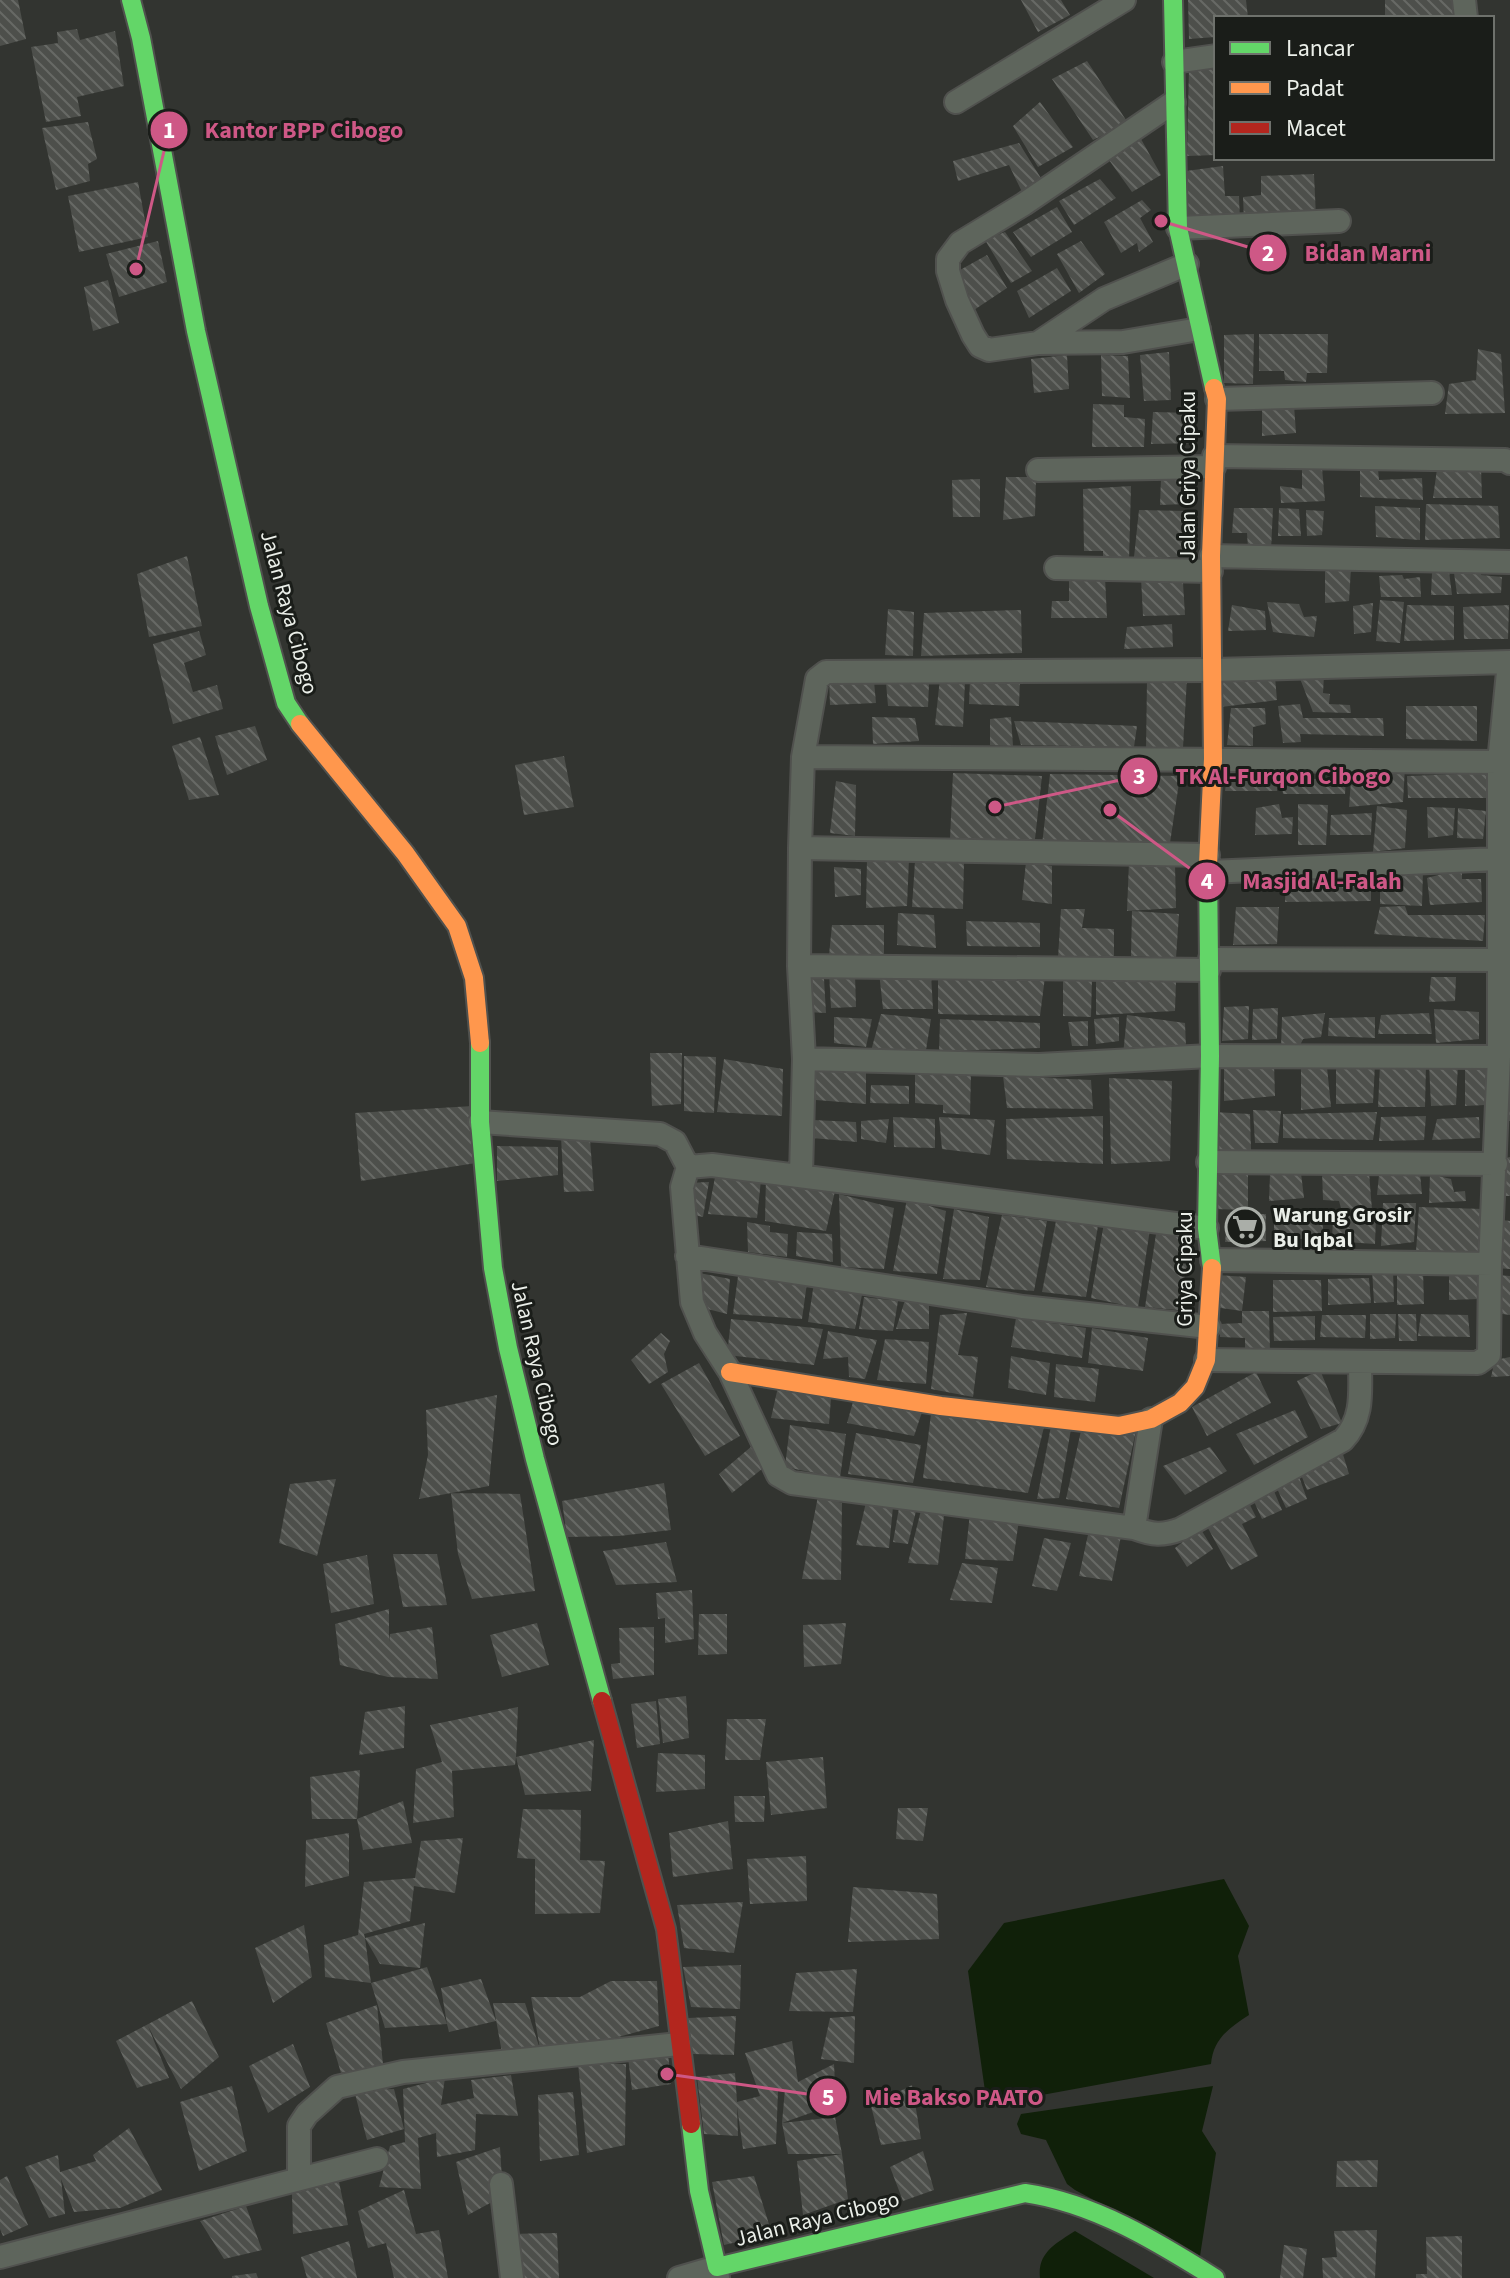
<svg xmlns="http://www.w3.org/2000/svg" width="1510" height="2278" viewBox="0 0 1510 2278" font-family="'Source Sans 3',sans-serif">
	<defs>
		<pattern id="building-back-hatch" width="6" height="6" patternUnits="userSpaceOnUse" patternTransform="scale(2)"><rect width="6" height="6" fill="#4d4f4b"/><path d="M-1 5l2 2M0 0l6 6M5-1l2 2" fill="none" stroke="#676965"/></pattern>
	</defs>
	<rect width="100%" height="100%" fill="#323430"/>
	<path fill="#102009" d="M1224,1879l25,47 -11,30 11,59c-20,13 -36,24 -38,49l-224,41 -19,-134 36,-48z
		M1213,2086l-11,45 14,22 -16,103 -125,-66 -8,-6 -21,-44 -25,-6 -4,-10 4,-10z
		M1075,2231l79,47h-114c-3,-26 17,-35 35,-47z"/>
	<path fill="url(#building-back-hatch)" d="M0,0h18l8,39 -26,7z
		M1021,0h40l9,15 -32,17z
		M1188,0h58l2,18h-32v19l-27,2z
		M1385,0h71l1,18h-72z
		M77,29l3,11 35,-9 9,55 -47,11 4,19 -35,6 -15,-75 27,-4 -1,-11z
		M1087,61l41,62 -35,17 -41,-61z
		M1216,62v93l-29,1 2,-89z
		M1040,102l33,45 -35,20 -25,-41z
		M88,122l9,37 -9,5 2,17 -34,9 -14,-62z
		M1141,139l20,36 -29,17 -23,-32z
		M1019,143l25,40 -21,11 -14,-29 -51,16 -5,-20z
		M1223,166l2,30h14l1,24 -53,2 -1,-51z
		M1314,174l2,43 -72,3 -1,-23 18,-2v-19z
		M1100,179l16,19 -42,27 -15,-24z
		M138,182l10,55 -69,15 -11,-56z
		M1142,200l9,10 -11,8 13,24 -14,10 -2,-9 -16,10 -17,-31z
		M1057,207l15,25 -41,25 -18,-25z
		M1005,232l27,39 -21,12 -26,-43z
		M158,241l9,41 -48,15 -13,-43z
		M1081,241l24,33 -26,19 -22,-39z
		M987,255l20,33 -33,22 -14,-40z
		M1057,268l14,23 -42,27 -12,-27z
		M108,280l11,43 -26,8 -9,-44z
		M1254,334l-1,50 -29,-1v-48z
		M1259,334h69l-1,39h-20l-1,9 -21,-2 -1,-9h-25z
		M1478,349l23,5 4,59 -60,1 4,-30 27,-4z
		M1169,352l2,48 -27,1 -4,-46z
		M1067,355l2,34 -35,4 -3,-34z
		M1101,355l27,1 2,42 -28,-2z
		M1093,404l31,1v12l21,2 -1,28h-52z
		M1294,405l2,28 -34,3v-30z
		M1153,412l40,1 4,30 -46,1z
		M1322,468l3,33 -44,2 -1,-17 22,3v-20z
		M1481,468l1,30h-49l4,-29z
		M1378,469l1,11 43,-2 1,22 -63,-3v-27z
		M1006,477h30l-1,39 -32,4z
		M1161,478h26l-2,26 -25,1z
		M980,479v38h-27l-1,-37z
		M1131,486l-2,75 -26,-2v-8h-19l-1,-62z
		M1426,504l72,2 2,32 -75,2z
		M1375,506l45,2v32l-44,-3z
		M1234,508h39l-2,43 -23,-3 -1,-15h-15z
		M1279,508l20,1 2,27h-23z
		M1139,510l47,1 1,46h-53z
		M1306,510l18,1 -2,24 -15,1z
		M187,556l15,70 -53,11 -12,-63z
		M1482,565l-1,10 21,2 -1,16 -44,1 -4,-28z
		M1325,566l26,2 -2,33 -24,2z
		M1449,571l3,24h-21l1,-22z
		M1069,573l36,4 2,41h-56l1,-17h17z
		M1170,575l1,8h12l2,32 -42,1 -2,-38z
		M1402,575l2,4 16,-2 1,20h-40l-2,-21z
		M1380,600l24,2 -4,41 -24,-2z
		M1267,602l32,2 5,13 13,-1 -3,21 -41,-5z
		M1373,603l-2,29 -17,2 -1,-28z
		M1232,605l33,6 1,19 -38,1z
		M1407,605l47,1v34l-50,1z
		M1509,605l-1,34h-44l-1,-32z
		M888,609l26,3 -1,44 -28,-1z
		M1021,610l1,43 -101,3 3,-43z
		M1172,624l1,23 -49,2 3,-22z
		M199,631l7,24 -22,8 9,29 24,-7 6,24 -50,15 -20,-80z
		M1299,676h25l-1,17 7,1 -1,10 21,1 1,8 -38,-1z
		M1275,677l2,23 -56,7v-29z
		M940,678l25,3 -2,46 -28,-2z
		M1187,678l-4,70 -37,2 1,-70z
		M970,679l50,1 -1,26 -50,-2z
		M829,680l45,1 2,22 -46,2z
		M886,683l43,1 -1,23 -40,-1z
		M1300,704l3,14h80l1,18 -84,-2 1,8 -18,1 -5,-37z
		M1406,706h71v35l-71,-2z
		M1231,708h34l1,16 -13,3v19l-26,-1z
		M872,717l43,1 4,23 -46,3z
		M1011,717l2,29 -23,-1v-26z
		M1014,721l123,5 -3,21 -113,-2z
		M255,726l12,34 -40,15 -12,-39z
		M200,737l19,58 -30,5 -17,-54z
		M564,756l10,51 -50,8 -9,-50z
		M1279,766l-2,25h-52l2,-15h35l1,-8z
		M1352,767h53l-2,35 -54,5z
		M953,773l89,3 -7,63h-85z
		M1488,773l-1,25h-79l-1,-22z
		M1050,774l130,2 -10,67 -128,2z
		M1346,778l-1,16h-62l-2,-14z
		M836,781l20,4 -1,51 -25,-3z
		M1279,804l3,14 11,-1 -1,17 -37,1 1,-27z
		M1298,804l30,1 -2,40h-28z
		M1377,806l30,4 -2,38 -32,4z
		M1427,807l28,1 -2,27 -25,3z
		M1458,808l28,3 -3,28 -26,-1z
		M1372,813l-1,22h-41l1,-20z
		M867,859h42l-2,47 -41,2z
		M915,861l49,1 -1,47 -51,-2z
		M1129,861l46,3 1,44 -49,3z
		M1026,862l26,4v38l-30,-4z
		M1445,866l17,1v12h19l1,23 -52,3 -3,-27 15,-4z
		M834,867l27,2v26l-26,2z
		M1380,871h43l-1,35 -42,-2z
		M1371,873v28l-86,1 1,-25z
		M1405,906l3,9h77l-2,26 -109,-7 6,-27z
		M1236,907h43l-2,37 -44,1z
		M1061,909h24l-3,19 32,1v31l-56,-2z
		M1132,911l47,3 -3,44 -45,-2z
		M898,913l36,2 2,33 -39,-3z
		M966,921l74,2v24l-73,-1z
		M832,925h52v33l-55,-3z
		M879,972l52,2 2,35h-50z
		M829,973l26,1 1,33 -25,1z
		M938,975l107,2 -5,39 -102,-2z
		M1096,977l80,4 -1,30 -79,4z
		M1431,977h25l-1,24 -26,1z
		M808,978l16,1 2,34 -20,-1z
		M1092,978l-1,39 -28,-1v-37z
		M1249,1006l-1,33 -26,2 2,-34z
		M1278,1008l-1,31 -25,1 1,-31z
		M1434,1009l45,3v27l-43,4z
		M1325,1013l-4,24 -18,2 -5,11 -17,-2 1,-31z
		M1429,1013l3,21h-54l3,-19z
		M881,1014l50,5 -5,31 -55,1z
		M1127,1015l58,8 1,24 -63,8z
		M834,1017l38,2 -6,28 -32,-4z
		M1119,1017v24l-23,3 -2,-25z
		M1375,1017v21l-47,-2 1,-18z
		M940,1019l100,4v25l-101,3z
		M1088,1021v25h-16l-4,-24z
		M650,1053h32l-1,51 -29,2z
		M684,1056l32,1 -2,56 -30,-2z
		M724,1059l59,10 -1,47 -65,-4z
		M1465,1061l23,1 -3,43 -20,1z
		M1458,1063l-2,42 -25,1 -2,-42z
		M1274,1064l1,32 -51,5v-34z
		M1336,1064h39l-2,39 -37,1z
		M1380,1064l46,1 -1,42h-47z
		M1327,1067l4,40 -30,3v-42z
		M816,1070l50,3v31l-50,-4z
		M915,1072l56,1 -1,42 -27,-2v-8l-28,-2z
		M1502,1074l8,1v46h-6z
		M1003,1076l88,4 2,29 -86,-1z
		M1109,1078l63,3 -2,80 -59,3z
		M871,1085l38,1v18l-39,-1z
		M473,1106l3,57 -115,18 -6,-68z
		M1253,1110l28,1 -3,32h-23z
		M1214,1112l36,2 1,36 -35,1z
		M1377,1112l-4,28 -90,-2v-24z
		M1103,1116v48l-96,-5 -1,-40z
		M1426,1116l-2,24 -45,1 2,-24z
		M893,1117l42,2v29l-41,-1z
		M939,1117l56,3 -5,35 -48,-6z
		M1479,1117l1,21 -48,2 5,-21z
		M889,1119l-3,24 -25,-4v-18z
		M813,1120l43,2 1,20 -45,-4z
		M561,1137l29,3 4,51 -30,1z
		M497,1146l61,1v28l-61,6z
		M1510,1157v39h-7l2,-38z
		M1214,1166l34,1v43l-34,-1z
		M1322,1170l47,2 3,38 -31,-2 -2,-7 -16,-1z
		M716,1172l45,8 -4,38 -49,-4z
		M1301,1173l3,25 -35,3 1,-27z
		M1420,1174l2,20 -45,1 2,-20z
		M1430,1174l21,5 3,13 11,-1 1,10 -37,2z
		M766,1176l69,15 -9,40 -61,-10z
		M709,1182l-6,35 -17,-4 1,-30z
		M839,1194l55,14 -10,61 -43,-2z
		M907,1199l39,12 -9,63 -44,-3z
		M1383,1203h33l-2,39 -33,4z
		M1419,1207l64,2 -4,42 -63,1z
		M954,1209l35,8 -9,63 -37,-1z
		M1321,1210l3,28 -50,2v-28z
		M1266,1214v27l-41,1 3,-27z
		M1002,1215l45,6 -13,70 -48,-4z
		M1333,1216h43l-1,28 -43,-3z
		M1502,1220l8,1v48l-14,-1z
		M1056,1221l42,5 -12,71 -44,-5z
		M747,1222l23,4v6l18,2 -1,23 -39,-5z
		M1104,1223l46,6 -12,79 -47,-10z
		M797,1232l35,2 1,28 -37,-6z
		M1156,1234l36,5 -14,71 -33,-3z
		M1372,1269l21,1 1,32 -20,1z
		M1397,1269l26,1 1,34 -27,1z
		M1449,1270l30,1v28l-30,1z
		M694,1272l36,7 -3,35 -31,-8z
		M1217,1275l29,2 -4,34 -28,-4z
		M1498,1275l12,1v39l-15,-2z
		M738,1276l69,7 -5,36 -69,-5z
		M1369,1278l2,25 -43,2v-26z
		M1273,1280h48l1,31 -49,1z
		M814,1283l49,7 -8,39 -47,-7z
		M864,1297l34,4 -5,30 -34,-2z
		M905,1300l24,5v24h-33z
		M1242,1311h27l1,41 -25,2v-16l-25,-1v-13l22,-1z
		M967,1313l-9,42 20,2 -5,40 -42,-8 9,-74z
		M1370,1314h26l-1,24 -25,1z
		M1398,1314h18l1,27h-18z
		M1421,1314l47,1 2,22 -52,-1z
		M1322,1315h44l-1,23 -45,-1z
		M1315,1316v24l-41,1 -1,-24z
		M1016,1318l70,10 -4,30 -71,-11z
		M731,1319l92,10 -9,36 -87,-10z
		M1092,1328l56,10 -5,33 -55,-8z
		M828,1331l49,9 -12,39 -16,-2 -1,-20 -25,2z
		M661,1333l9,8 -6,13 4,18 -19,12 -18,-24z
		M885,1339l44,3 -3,42 -49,-4z
		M1011,1356l39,7 -4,32 -38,-7z
		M1510,1357v19l-19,1 4,-17z
		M699,1363l41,73 -35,20 -44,-72z
		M1056,1364l43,5 -4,33 -41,-5z
		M1320,1370l22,53 -21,6 -24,-48z
		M1256,1372l15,31 -64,33 -15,-29z
		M778,1387l53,11 -2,26 -58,-6z
		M497,1395l-8,91 -70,13 9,-44 -2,-45z
		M853,1402l69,10 -8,24 -67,-13z
		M1295,1410l13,27 -54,28 -18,-31z
		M931,1414l113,13 -16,66 -105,-15z
		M790,1425l56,9 -6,44 -55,-11z
		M1051,1426l20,3 -12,69 -22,1z
		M1082,1426l54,5 -17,77 -53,-9z
		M856,1433l65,12 -8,38 -65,-9z
		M752,1446l10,23 -30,24 -13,-19z
		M1210,1447l17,24 -42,24 -22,-29z
		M1342,1451l7,23 -42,16 -7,-18z
		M1297,1471l10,28 -21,9 -12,-26z
		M336,1479l-19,77 -38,-13 11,-59z
		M664,1483l7,47 -52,6 -52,1 -5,-36z
		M1271,1484l11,26 -20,9 -11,-24z
		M451,1493l69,1 15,97 -63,8 -14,-45z
		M818,1496l24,7 -1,77 -39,-1z
		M867,1498l26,9 -4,41 -33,-3z
		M1247,1499l9,18 -14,7 16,32 -27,14 -27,-49z
		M900,1502l17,5 -9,37 -15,-2z
		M921,1510l23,6 -6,49 -30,-2z
		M970,1513l49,7 -6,41 -48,-2z
		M1200,1528l13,21 -26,18 -12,-19z
		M1089,1530l32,6 -9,45 -33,-5z
		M1044,1538l27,5 -14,48 -25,-5z
		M666,1542l11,40 -61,3 -13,-34z
		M393,1554h44l10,51 -44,2z
		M367,1555l7,49 -43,9 -8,-49z
		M962,1563l36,5 -6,35 -42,-3z
		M692,1590l2,49 -29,4v-25l-7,1 -2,-26z
		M389,1609v33l1,-8 42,-7 6,52 -50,-2 -48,-12 -5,-41z
		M699,1614h28v40l-29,1z
		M537,1623l12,42 -47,12 -12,-42z
		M846,1623l-5,41 -37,3 -1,-42z
		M654,1627v48l-41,4 -2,-15 9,-1 -1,-35z
		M686,1696l3,42 -26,5 -5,-44z
		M656,1701l4,43 -23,4 -6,-44z
		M405,1706l-1,42 -45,7 6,-43z
		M518,1707l-2,50 78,-17 -3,51 -66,4 -9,-38 -1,8 -63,6 2,46 -41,6 3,-54 26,-7 -12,-37z
		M727,1719h39l-6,41h-35z
		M658,1753l47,2v34l-49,3z
		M823,1757l4,51 -56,7 -5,-53z
		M360,1770l-3,49h-45l-2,-42z
		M734,1796h31l-1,26h-29z
		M403,1801l9,42 -49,7 -6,-31z
		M898,1808h30l-5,33 -27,-2z
		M523,1809l58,1 -1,50 25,1 -5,52 -65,1v-55l-18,-1z
		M728,1821l5,48 -60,8 -4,-44z
		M349,1833v43l-44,11 1,-47z
		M463,1838l-8,55 -41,-7 -4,35 -46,13 1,4 60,-15 -5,45 -40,-4 -15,-26 6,45 -46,-6 -1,-32 34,-10 6,-53 51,-4 6,-37z
		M806,1856l1,45 -57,3 -3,-45z
		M853,1887l84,7 2,45 -91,3z
		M743,1902l-9,51 -50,-5 -7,-43z
		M304,1925l8,52 -39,26 -18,-55z
		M741,1965l-1,44 -49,-2 -8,-40z
		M427,1967l20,57 -6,-36 40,-9 15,42 -47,11 -2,-8 -62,4 -14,-45z
		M857,1969l-4,43 -64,-1 7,-38z
		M611,1981h46l2,45 -78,21 -41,2 -9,-52h49z
		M192,2001l27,56 -38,32 -33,-63 21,52 -32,10 -21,-47z
		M493,2003h32l15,46 -38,4z
		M377,2005l6,59 -42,9 -15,-50z
		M736,2016l-2,39 -41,-1 -5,-36z
		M855,2016l-1,47 -33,-4 9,-41z
		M792,2041l6,41 36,-18 2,40 -54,19 3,-34 -7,2 -2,53 -33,5 -6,-42 1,29 -34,-2 -7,-57 38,-4 2,29 23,-6 -15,-43z
		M293,2044l17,43 -42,26 -19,-47z
		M668,2053l3,31 -39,6 -4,-33z
		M578,2064h48l-1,81 -38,8z
		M511,2075l7,41 -42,-2 -1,36 -38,7 -1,-24 -18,5 3,51 -42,-2 11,-41 15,-4 -2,-53 42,-11 -4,27 33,-7 -3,-18z
		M912,2085l9,54 -40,6 -10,-39z
		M232,2086l15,65 -48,20 -19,-69z
		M394,2089l10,40 -37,11 -13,-50z
		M573,2092l6,63 -39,6 -2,-66z
		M835,2117l7,37 6,45 -45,16 -6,-54 45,-7h-54l-6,-31z
		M129,2128l33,62 -42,18 -46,4 -13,-33 4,35 -16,4 -24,-51 33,-12 2,17 36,-11 -3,-6z
		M500,2147l3,49 -35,19 -12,-53z
		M923,2151l11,39 -31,11 -13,-34z
		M1378,2160l-1,27h-41l1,-26z
		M7,2176l21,49 -25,11 -3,-7v-49z
		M754,2176l18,58 -48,11 -12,-63z
		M339,2182l9,43 -55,9 -1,-40z
		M404,2190l12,44 23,-4 9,48h-54l-8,-35 -18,5 -10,-37z
		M246,2206l16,44 -38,9 -24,-38z
		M1377,2230l-2,48h-52l-1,-20 15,-1 -3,-26z
		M557,2233l2,45h-47l-5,-44z
		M1462,2236v42h-46v-4h11l-1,-37z
		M349,2241l8,37h-50l-6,-21z
		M1284,2245l23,4 -4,29h-23z
		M256,2273l2,5h-26v-2z"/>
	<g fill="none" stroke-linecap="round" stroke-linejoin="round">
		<g stroke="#50514e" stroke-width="26">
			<path id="street" d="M1464,0l2,18
				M1174,62l42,-6
				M956,102l168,-102
				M1174,102l-150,102 -64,39 -12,16v12l9,29 16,35 7,11 9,4 49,-7 85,-1 76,-13
				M1178,228l161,-7
				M1038,343l66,-44 83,-35
				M1217,399l215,-6
				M1214,456l291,4 5,3
				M1038,470l176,-3
				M1211,556l299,6
				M1056,568l155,3
				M803,757l14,-78 9,-7 387,-2 296,-8 -10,100v295l-9,207 -1,91 -11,8 -272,-3
				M800,848l3,-91 696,5
				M1209,872l288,-13
				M1210,959l289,1
				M799,966l410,4
				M804,1059l235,6 171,-9 289,1
				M480,1122l180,12 15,8 13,25
				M1208,1162l288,2
				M801,1175l3,-116 -5,-93 1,-118 408,7
				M1207,1228l-495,-63 -24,2 -6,20 10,115 13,31 25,39 48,103 14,8 342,45c19,7 28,8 47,1l162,-89c21,-22 17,-49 17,-77
				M687,1256l336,51 186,20
				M1212,1260l278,4
				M1134,1528l17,-109
				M299,2179v-53l8,-12 30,-27 66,-15 276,-28
				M501,2184l11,94
				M0,2257l377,-98
				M679,2278l38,-11 1,11"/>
		</g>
		<g stroke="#50514e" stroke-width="22">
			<path id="fast" d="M131,0l10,38 55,293 63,275 27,97 14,21
				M1173,0l5,228 36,160
				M1208,864l2,192 -3,172 5,40
				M480,1043v79l13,146 15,80 27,111 67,242
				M691,2124l8,67 18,76 308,-74c69,10 131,48 190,85"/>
		</g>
		<g stroke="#50514e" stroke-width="22">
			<path id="slow" d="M300,724l105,129 52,73 17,52 6,65
				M1208,864l5,-105 -2,-203 6,-157 -3,-11
				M730,1372l211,34 178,20 32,-7 29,-16 15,-16 11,-27 6,-92"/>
		</g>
		<g stroke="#50514e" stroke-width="22">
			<path id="jam" d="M602,1701l64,228 25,195"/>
		</g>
		<use href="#street" stroke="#5e655c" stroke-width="22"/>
		<use href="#fast" stroke="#63d668" stroke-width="18"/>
		<use href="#slow" stroke="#ff974d" stroke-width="18"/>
		<use href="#jam" stroke="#b3261e" stroke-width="18"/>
	</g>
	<defs>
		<g id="supermarket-ring" transform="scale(2)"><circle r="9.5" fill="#1a1d19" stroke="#aaaea8" stroke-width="1.5"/><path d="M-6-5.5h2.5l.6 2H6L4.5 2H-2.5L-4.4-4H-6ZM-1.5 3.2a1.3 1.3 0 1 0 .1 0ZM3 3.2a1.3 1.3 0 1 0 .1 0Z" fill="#aaaea8"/></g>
	</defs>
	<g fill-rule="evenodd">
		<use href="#supermarket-ring" x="1245" y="1227"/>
	</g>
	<g text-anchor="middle" stroke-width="6" stroke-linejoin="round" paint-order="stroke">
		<g font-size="22" fill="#ebefe9" stroke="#1a1d19">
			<text transform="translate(1187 476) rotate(-90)" y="8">Jalan Griya Cipaku</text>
			<text transform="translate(290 612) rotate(75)" y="8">Jalan Raya Cibogo</text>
			<text transform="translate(1184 1269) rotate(-90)" y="8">Griya Cipaku</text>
			<text transform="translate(538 1363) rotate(77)" y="8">Jalan Raya Cibogo</text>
			<text transform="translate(817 2218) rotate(-14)" y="8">Jalan Raya Cibogo</text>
		</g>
		<g font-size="22" font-weight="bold" fill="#ebefe9" stroke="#1a1d19" text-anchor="start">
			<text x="1273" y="1222">Warung Grosir<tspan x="1273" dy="25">Bu Iqbal</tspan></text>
		</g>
	</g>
	<path fill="none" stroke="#ce5886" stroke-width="3" d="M136 269L169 130M1161 221L1268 253M995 807L1139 776M1110 810L1207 881M667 2074L828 2097"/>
	<g fill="#ce5886" stroke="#1a1d19" stroke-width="3">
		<circle cx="136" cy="269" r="8"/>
		<circle cx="1161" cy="221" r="8"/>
		<circle cx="995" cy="807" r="8"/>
		<circle cx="1110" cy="810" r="8"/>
		<circle cx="667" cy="2074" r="8"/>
		<circle cx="169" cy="130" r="20"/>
		<circle cx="1268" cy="253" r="20"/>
		<circle cx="1139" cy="776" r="20"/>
		<circle cx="1207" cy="881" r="20"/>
		<circle cx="828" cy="2097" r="20"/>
	</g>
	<g font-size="24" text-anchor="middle" font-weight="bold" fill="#fff">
		<text x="169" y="138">1</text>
		<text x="1268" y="261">2</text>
		<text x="1139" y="784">3</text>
		<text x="1207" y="889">4</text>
		<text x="828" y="2105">5</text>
	</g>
	<g font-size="24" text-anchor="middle" font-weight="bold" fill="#ce5886" stroke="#1a1d19" stroke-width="6" stroke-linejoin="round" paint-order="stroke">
		<text x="304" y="138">Kantor BPP Cibogo</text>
		<text x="1368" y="261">Bidan Marni</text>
		<text x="1283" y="784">TK Al-Furqon Cibogo</text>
		<text x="1322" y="889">Masjid Al-Falah</text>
		<text x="954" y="2105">Mie Bakso PAATO</text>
	</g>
	<rect x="1214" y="16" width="280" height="144" fill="#1a1d19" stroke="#6e716c" stroke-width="2"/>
	<rect x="1230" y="42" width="40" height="12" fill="#63d668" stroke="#6e716c" stroke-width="2"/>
	<text x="1286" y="56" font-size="24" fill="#ebefe9">Lancar</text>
	<rect x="1230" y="82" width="40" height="12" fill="#ff974d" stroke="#6e716c" stroke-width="2"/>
	<text x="1286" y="96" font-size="24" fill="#ebefe9">Padat</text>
	<rect x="1230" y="122" width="40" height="12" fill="#b3261e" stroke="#6e716c" stroke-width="2"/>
	<text x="1286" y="136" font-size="24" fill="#ebefe9">Macet</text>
</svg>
